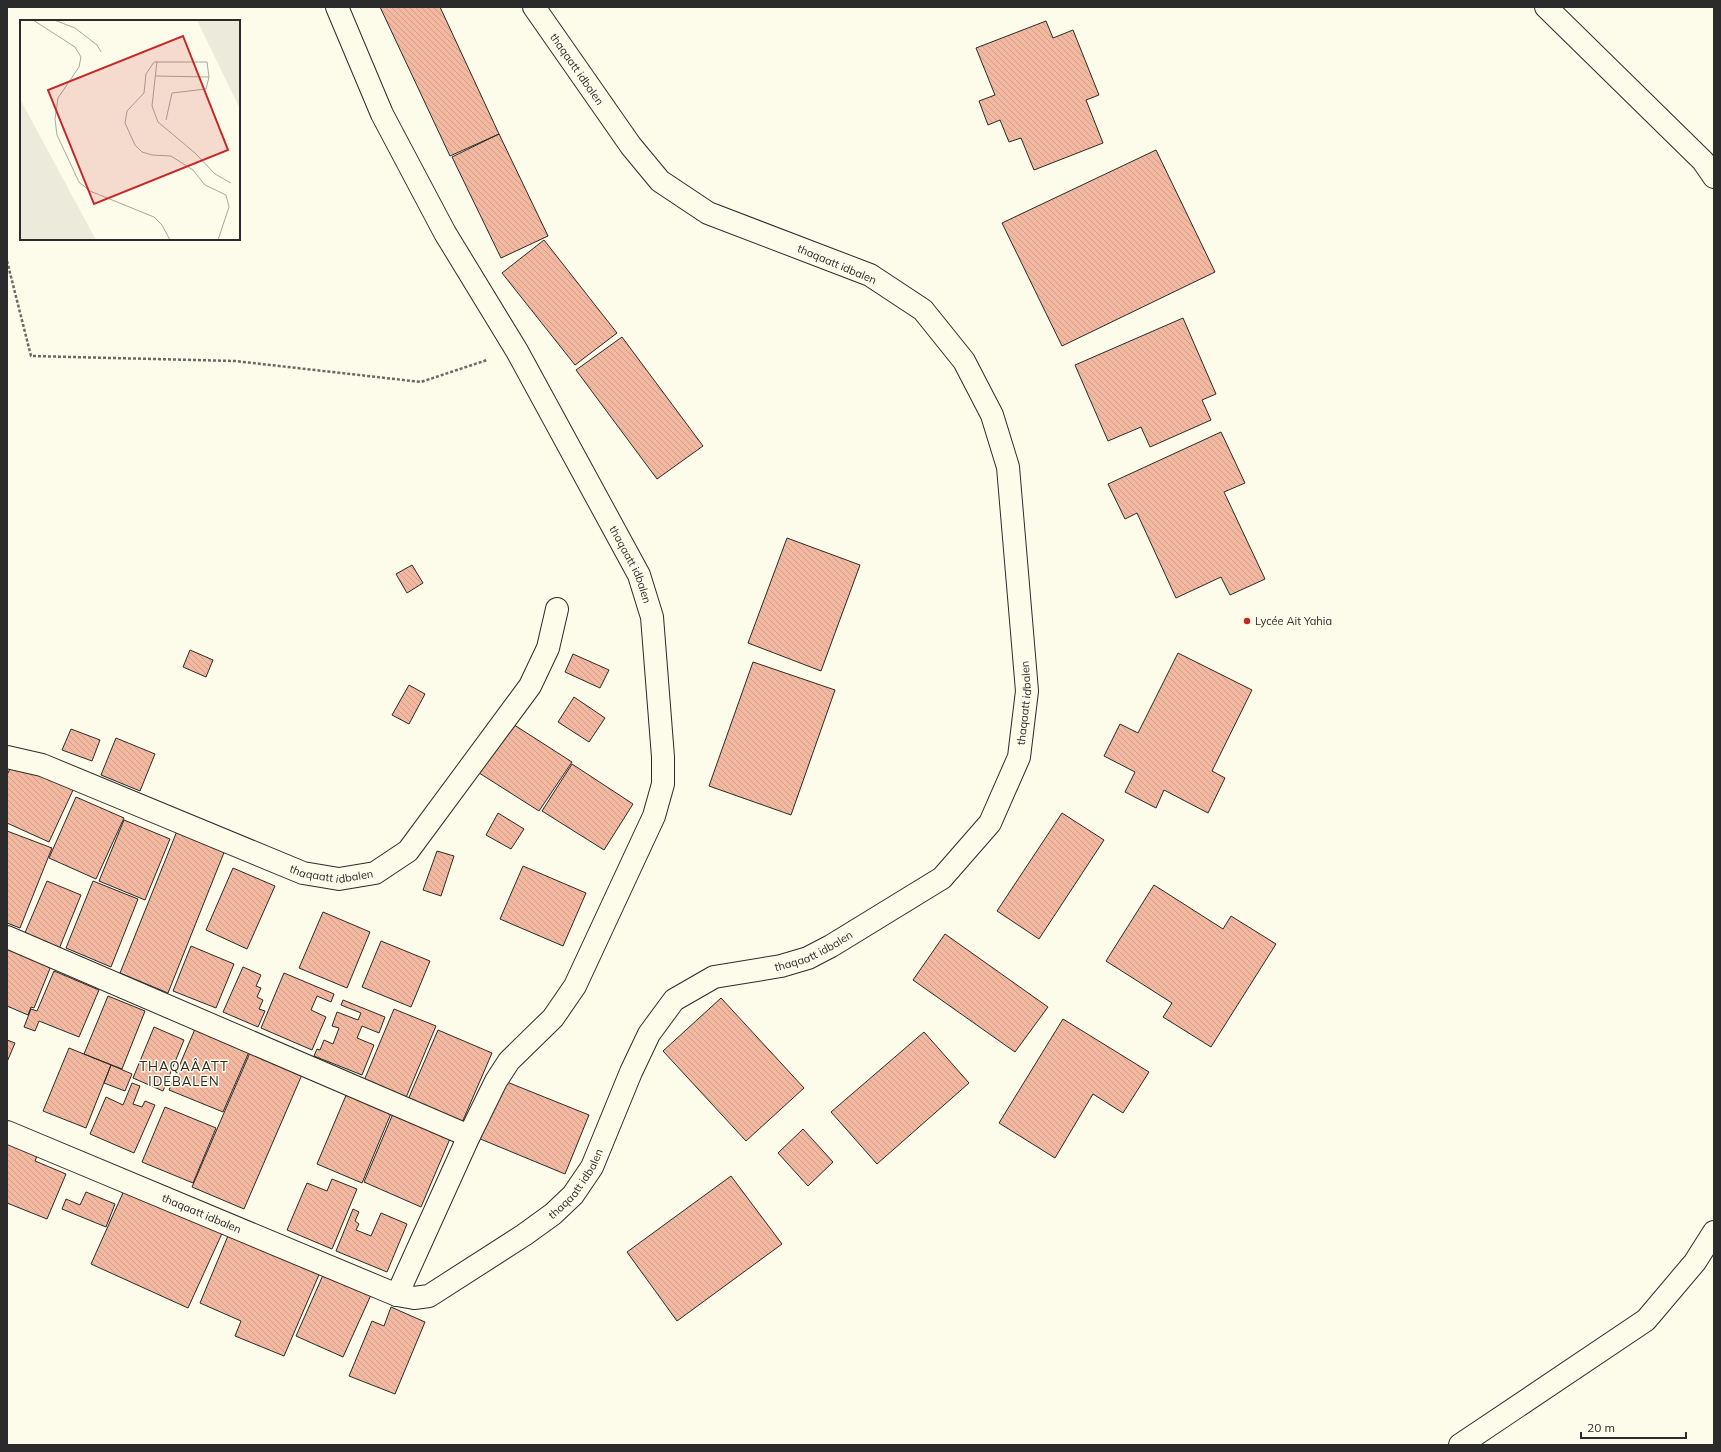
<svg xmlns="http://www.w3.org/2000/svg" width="1721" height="1452" viewBox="0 0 1721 1452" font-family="Mulish,sans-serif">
	<defs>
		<pattern id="building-back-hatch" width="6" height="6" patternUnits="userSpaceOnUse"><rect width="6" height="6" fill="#f2b8a0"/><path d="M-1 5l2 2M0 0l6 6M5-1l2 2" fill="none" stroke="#d09e8a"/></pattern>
	</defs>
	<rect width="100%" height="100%" fill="#fdfbea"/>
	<path fill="url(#building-back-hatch)" stroke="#2b2b2b" d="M380,7h60l59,127 -49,22z
		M1046,21l7,17 20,-8 26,65 -13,5 17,43 -69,27 -13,-32 -12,4 -9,-22 -12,5 -9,-24 16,-6 -19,-47z
		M499,134l49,102 -47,22 -49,-101z
		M1156,150l59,122 -153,74 -60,-123z
		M544,240l73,93 -42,32 -73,-92z
		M1183,318l33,76 -14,6 9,20 -61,27 -9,-20 -33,14 -33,-76z
		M622,337l81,109 -46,33 -81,-109z
		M1221,432l24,51 -21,9 41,87 -35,16 -9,-18 -45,21 -39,-85 -12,6 -17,-35z
		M787,538l73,27 -39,106 -73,-28z
		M412,565l11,18 -16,10 -11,-19z
		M190,650l23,10 -7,17 -23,-10z
		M1178,653l74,37 -40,81 13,7 -17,35 -44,-23 -8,18 -31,-16 10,-20 -31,-16 16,-32 18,9z
		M573,654l36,16 -9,18 -35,-16z
		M753,662l82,28 -44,125 -82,-29z
		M409,685l16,9 -16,30 -17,-9z
		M574,697l31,21 -16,24 -31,-20z
		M508,721l64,41 -33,49 -63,-40z
		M71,729l29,11 -8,21 -30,-11z
		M116,738l39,16 -15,37 -39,-16z
		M14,760l60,28 -25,54 -42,-19v-48z
		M572,764l61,40 -29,46 -62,-39z
		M76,797l48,21 -28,61 -47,-21z
		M498,813l26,16 -13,20 -25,-14z
		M1062,813l42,27 -65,99 -42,-28z
		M124,820l46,19 -25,61 -46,-19z
		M7,831l45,17 -32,80 -13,-5z
		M177,831l48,19 -57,143 -48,-20z
		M437,851l17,5 -13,40 -18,-6z
		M523,866l63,27 -23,53 -63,-27z
		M233,868l42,18 -28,63 -41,-19z
		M47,881l34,14 -22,54 -35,-14z
		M93,881l45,18 -27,68 -45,-19z
		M1154,885l69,44 8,-13 45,28 -65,103 -48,-30 9,-14 -66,-42z
		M323,912l47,20 -23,56 -48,-20z
		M945,934l103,73 -33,45 -102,-72z
		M381,941l49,20 -19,46 -49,-20z
		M191,946l43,18 -18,44 -43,-17z
		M7,949l44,17 -17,42 -3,-1 -3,8 -21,-9z
		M243,967l18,8 -5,11 5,2 -4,9 6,3 -4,9 6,2 -7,16 -35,-15z
		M54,971l45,19 -20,47 -40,-16 -4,10 -11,-4 7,-18 6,2z
		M284,973l50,21 -3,8 -14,-6 -6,14 15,7 -14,33 -51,-22z
		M108,996l37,15 -23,58 -38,-15z
		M721,998l83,90 -58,53 -83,-90z
		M343,1000l42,17 -6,16 -17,-7 -5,12 17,7 -12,30 -48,-19 3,-7 3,1 4,-10 9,4 6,-16 -7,-2 5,-14 21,8 3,-7 -20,-8z
		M394,1009l42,17 -31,74 -42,-17z
		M1063,1019l86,53 -26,41 -30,-19 -38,64 -56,-35z
		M198,1022l54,23 -29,67 -54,-22z
		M154,1027l30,13 -21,51 -30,-13z
		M438,1030l54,23 -31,72 -54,-23z
		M924,1032l45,51 -92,81 -46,-52z
		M7,1040l8,3 -8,19z
		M69,1048l42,17 -25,63 -43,-17z
		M252,1048l52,22 -60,139 -52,-22z
		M111,1065l21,9 -7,17 -21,-8z
		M502,1080l87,35 -24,59 -87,-36z
		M132,1083l8,3 -7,18 9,3 3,-6 10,4 -21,48 -44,-19 16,-37 17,8z
		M347,1093l45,18 -30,72 -45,-19z
		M165,1107l51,21 -23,55 -51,-21z
		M395,1109l57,25 -31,73 -57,-25z
		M803,1129l30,33 -25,24 -30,-33z
		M7,1135l33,14 -5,12 31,13 -19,45 -40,-16z
		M731,1176l51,68 -105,77 -50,-69z
		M332,1179l25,10 -25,60 -45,-19 20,-47 20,8z
		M127,1184l98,43 -37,81 -97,-44z
		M86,1192l29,12 -9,23 -44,-18 4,-10 14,6z
		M353,1209l6,3 -4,9 4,3 -3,6 15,6 10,-23 26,11 -20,48 -51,-21z
		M230,1231l91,39 -37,86 -49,-20 6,-15 -41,-18z
		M324,1273l47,22 -28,62 -47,-21z
		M391,1307l34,15 -30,72 -46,-18 23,-55 12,5z"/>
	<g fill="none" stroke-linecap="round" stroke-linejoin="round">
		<g stroke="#2b2b2b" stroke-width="24">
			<g id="minor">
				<path id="s1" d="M337,7l45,107 63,119 72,118 122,224 13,42 11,140v27l-9,32 -79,170 -22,32 -44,43 -13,20 -27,55 -72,159"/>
				<path id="s2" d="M7,757l35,8 261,108 36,6 36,-6 33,-22 122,-165 18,-38 9,-39"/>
				<path d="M7,937l462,199"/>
				<path id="s3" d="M7,1132l390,163 17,3 15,-2 95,-61 29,-21 20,-19 19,-28 39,-95 18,-38 25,-34 40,-23 67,-11 27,-8 23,-12 111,-68 48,-55 29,-66 8,-66 -19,-224 -16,-52 -28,-54 -41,-51 -53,-35 -162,-62 -48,-32 -29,-35 -97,-139"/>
			</g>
		</g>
		<g stroke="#2b2b2b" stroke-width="24">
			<path id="secondary" d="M1546,7l157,154 11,16
				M1460,1445l186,-125 49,-58 19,-30"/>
		</g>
		<path stroke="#6a6964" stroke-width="2.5" stroke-dasharray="3 2" stroke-linecap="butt" d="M7,261l24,95 204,5 186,21 66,-22"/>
		<use href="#minor" stroke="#fdfbea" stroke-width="22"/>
		<use href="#secondary" stroke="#fdfbea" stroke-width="22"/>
	</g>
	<circle fill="#c62828" stroke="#fdfbea" stroke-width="1.5" cx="1247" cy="621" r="4"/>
	<g text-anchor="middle" stroke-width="3" stroke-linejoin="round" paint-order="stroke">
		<g font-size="11" fill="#2b2b2b" stroke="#fdfbea">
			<text transform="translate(577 69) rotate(55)" y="4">thaqaatt idbalen</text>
			<text transform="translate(837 264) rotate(23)" y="4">thaqaatt idbalen</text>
			<text dy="4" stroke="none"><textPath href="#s1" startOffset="631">thaqaatt idbalen</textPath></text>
			<text dy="4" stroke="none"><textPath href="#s3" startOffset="1350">thaqaatt idbalen</textPath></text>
			<text dy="4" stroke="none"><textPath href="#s2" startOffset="347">thaqaatt idbalen</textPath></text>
			<text dy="4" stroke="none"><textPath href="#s3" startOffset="1002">thaqaatt idbalen</textPath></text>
			<text dy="4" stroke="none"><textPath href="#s3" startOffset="642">thaqaatt idbalen</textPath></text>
			<text dy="4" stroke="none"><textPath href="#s3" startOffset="211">thaqaatt idbalen</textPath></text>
		</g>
		<g font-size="11" fill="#2b2b2b" stroke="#fdfbea" text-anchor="start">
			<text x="1255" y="625">Lycée Ait Yahia</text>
		</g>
		<g font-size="13" letter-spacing="1" fill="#2b2b2b" stroke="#fdfbea">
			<text x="184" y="1071">THAQAÂATT<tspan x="184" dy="15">IDEBALEN</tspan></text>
		</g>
	</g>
	<g transform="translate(20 20)">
		<rect width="220" height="220" fill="#fdfbea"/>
		<path d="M177,0h43v89zM0,79l76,141h-76z" fill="#ecebdb"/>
		<path fill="none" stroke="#a9a89e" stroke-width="1" d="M13,0l42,27 6,10 -2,10 -21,31 -3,21 2,16 22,47 11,9 64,26 8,8 8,15M34,0l21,8 22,17 4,7M137,41l-5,45 6,16 37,31 20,21 16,9M136,56l53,1M146,100l6,-27 34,-4 3,-12 -2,-15h-53l-8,12 -2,19 -17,18 -2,12 10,22 7,7 10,3 19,1 22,14 12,15 21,10 3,12 -11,33"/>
		<path fill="#c62828" fill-opacity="0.15" stroke="#c62828" stroke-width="2" d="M163,16l45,114 -134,54 -46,-114z"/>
		<rect width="220" height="220" fill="none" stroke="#2b2b2b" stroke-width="2"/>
	</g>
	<rect width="1721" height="1452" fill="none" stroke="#2b2b2b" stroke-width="16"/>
	<path d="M1581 1432v6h105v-6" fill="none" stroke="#2b2b2b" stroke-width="2"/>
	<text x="1587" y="1432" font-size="12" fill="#2b2b2b" stroke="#fdfbea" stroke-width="3" paint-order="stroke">20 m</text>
</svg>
